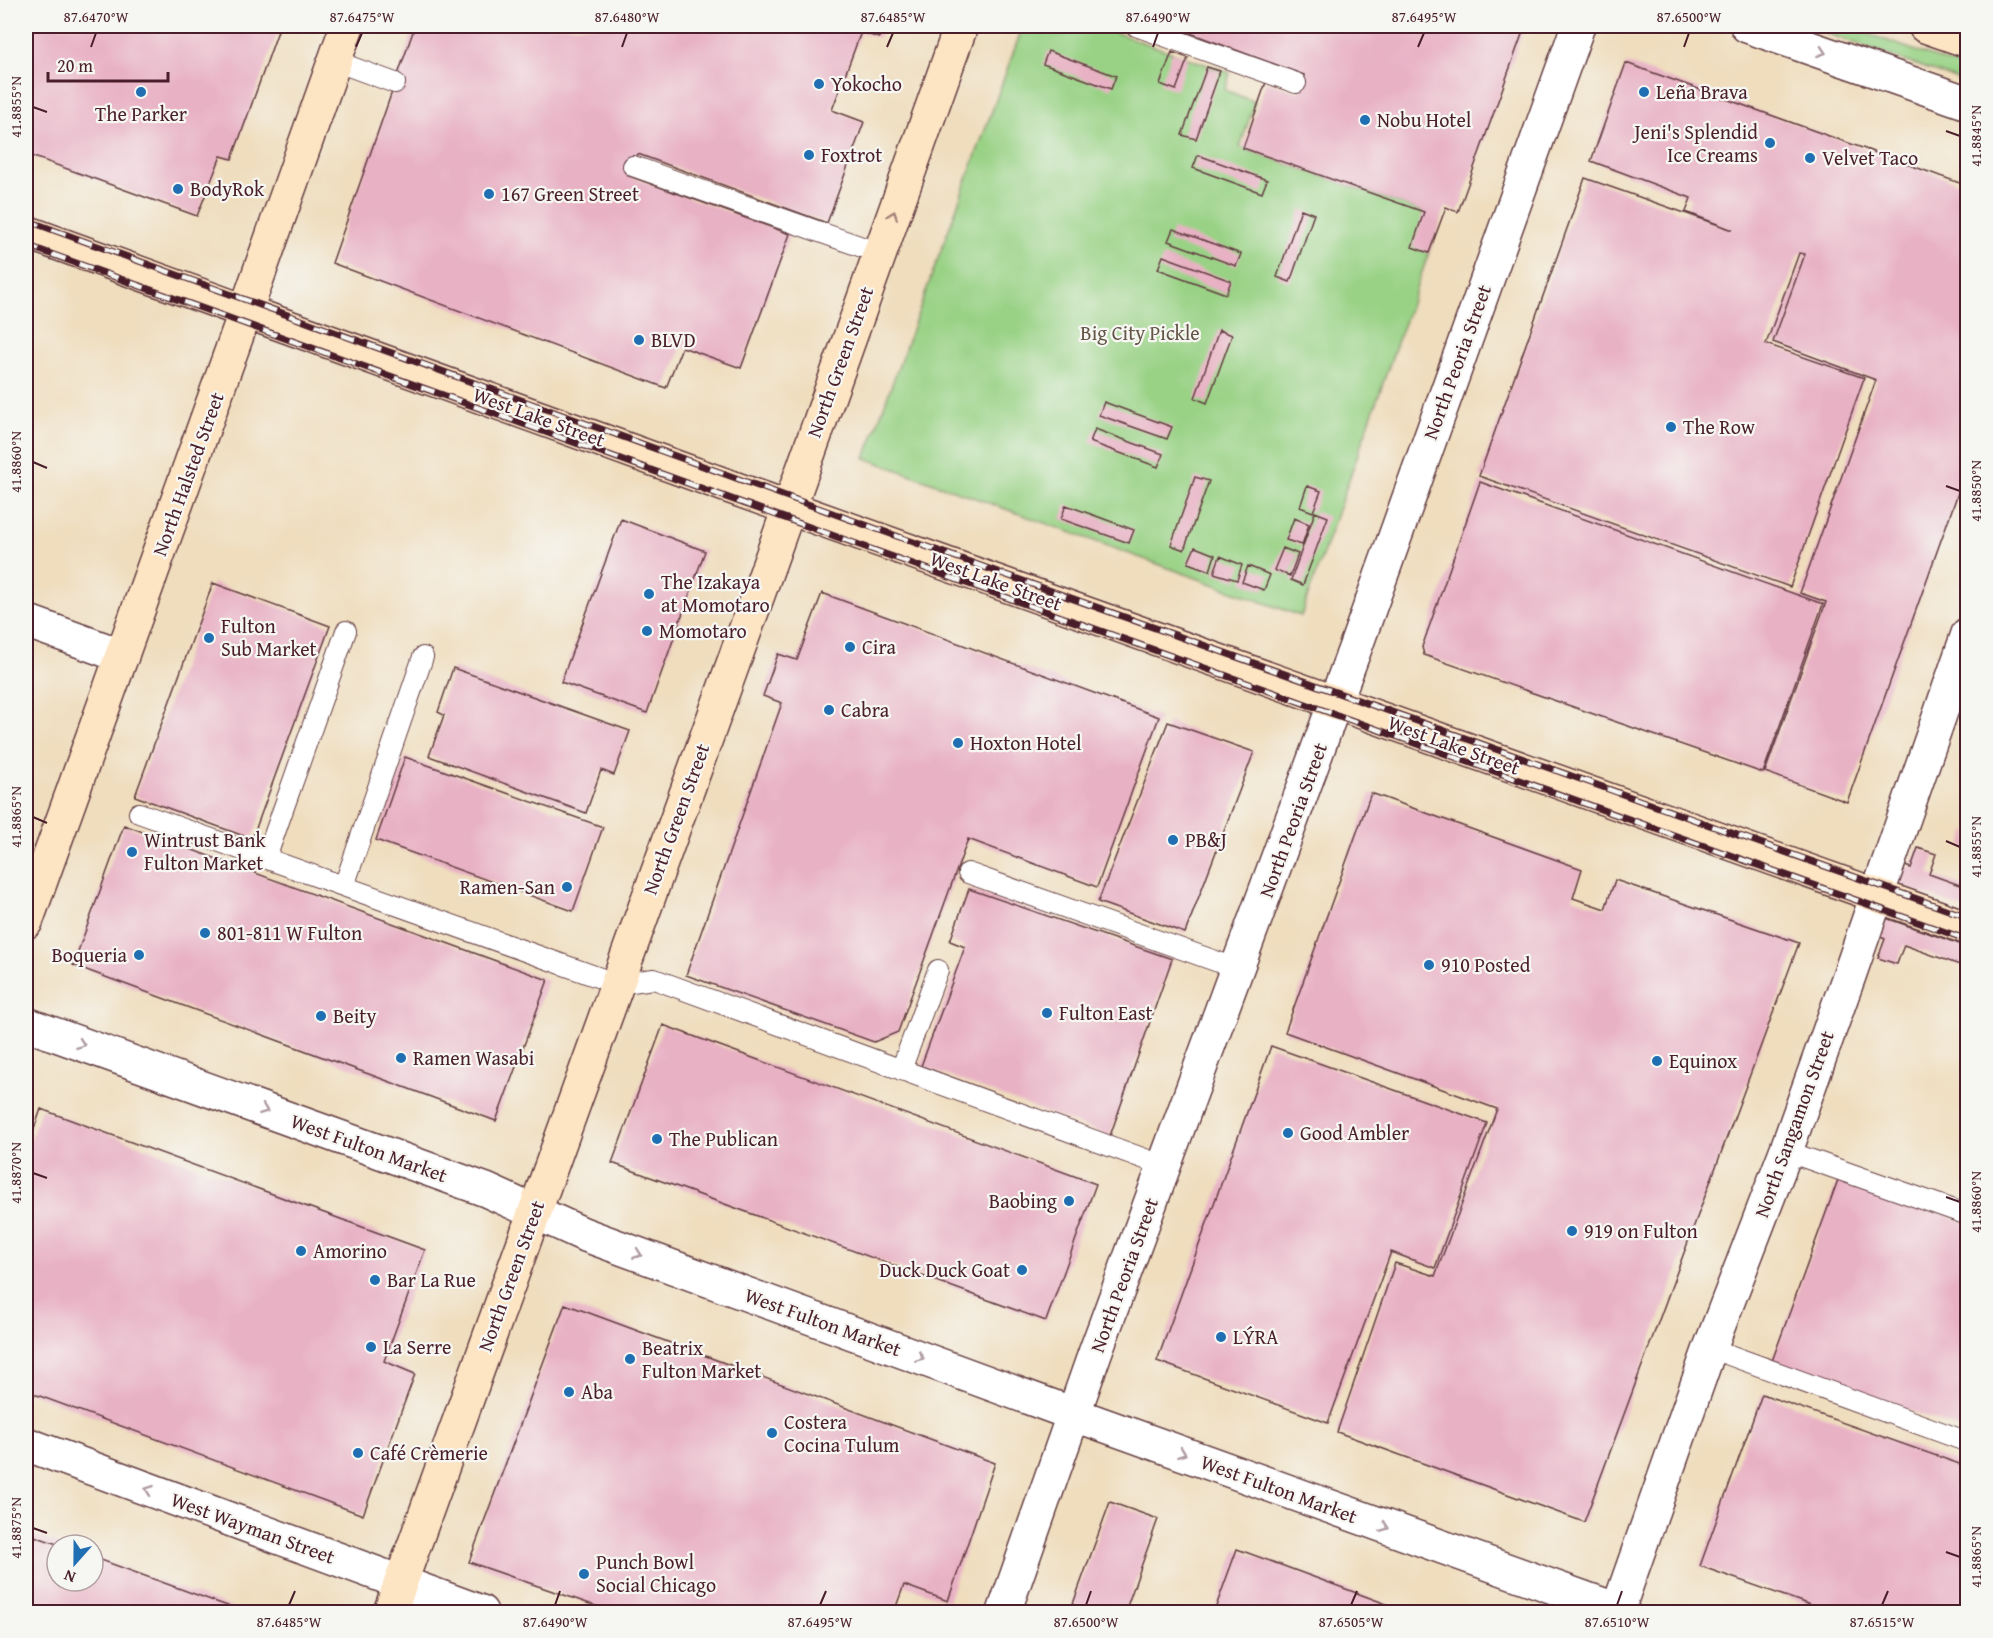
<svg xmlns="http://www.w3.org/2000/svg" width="1993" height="1638" viewBox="0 0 1993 1638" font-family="'Gentium Book Plus',serif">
	<rect width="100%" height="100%" fill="#f6f6f2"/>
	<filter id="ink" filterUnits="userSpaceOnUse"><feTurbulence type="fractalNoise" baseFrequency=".0167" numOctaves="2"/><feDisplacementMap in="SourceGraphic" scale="12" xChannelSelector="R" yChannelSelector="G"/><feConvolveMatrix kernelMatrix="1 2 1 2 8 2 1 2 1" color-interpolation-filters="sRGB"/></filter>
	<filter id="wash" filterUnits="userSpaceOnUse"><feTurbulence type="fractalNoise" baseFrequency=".008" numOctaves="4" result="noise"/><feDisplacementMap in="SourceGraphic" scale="24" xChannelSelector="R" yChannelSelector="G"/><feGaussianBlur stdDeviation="1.35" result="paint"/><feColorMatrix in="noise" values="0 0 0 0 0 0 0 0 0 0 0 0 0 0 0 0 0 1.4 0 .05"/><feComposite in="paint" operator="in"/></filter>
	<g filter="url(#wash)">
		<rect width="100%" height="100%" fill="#efddbd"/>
		<path fill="#99d285" stroke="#727858" stroke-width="1.5" d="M1023,26h74l133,47 -5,17 30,12 -15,45 201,71 -140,398 -436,-158z
			M1806,26h40l121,43v14z"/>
		<g id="blocks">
			<path fill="#e8b1c4" d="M26,26h242l10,5 -46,128 -11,-3 -24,60 -171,-62z
				M415,26h468l-4,12 -18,-6 -29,78 32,12 -37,101 -189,-69 -9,22 161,58 -49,134 -59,-21 -16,41 -334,-125z
				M1171,26h354l-67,186 -12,-5 -17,46 -17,-6 12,-35 -181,-64 23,-66 32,10 6,-17z
				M1048,51l68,25 -5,13 -68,-25z
				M1172,52l16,6 -12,32 -16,-6z
				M1626,63l342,123v279l-121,337 -82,-30 61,-170 -26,-9 76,-213 -103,-38 32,-88 -6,-1 -33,91 98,34 -74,209 -311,-111 106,-298 148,52 -47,-18 5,-14 -100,-37z
				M1207,67l13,4 -24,68 -14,-4z
				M1198,155l69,25 -5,13 -69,-25z
				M1301,209l13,5 -24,68 -13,-5z
				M1173,229l68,25 -5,12 -68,-25z
				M1163,256l68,25 -5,13 -68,-25z
				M1219,330l13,5 -25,68 -12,-5z
				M1104,402l68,25 -5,12 -68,-24z
				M1095,429l68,25 -5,13 -68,-25z
				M1195,477l14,4 -25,69 -13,-5z
				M1480,482l343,122 -60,169 -339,-118 -2,-8z
				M1307,486l14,5 -8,21 -13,-5z
				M1066,505l68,25 -5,13 -68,-24z
				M1315,512l13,5 -25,68 -12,-5z
				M1294,518l15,6 -7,21 -16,-5z
				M621,519l84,32 -58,162 -86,-31z
				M1195,547l20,8 -5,16 -22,-8z
				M1283,548l15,6 -8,22 -16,-6z
				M1220,556l22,9 -5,15 -23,-7z
				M1248,566l22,9 -6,15 -22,-8z
				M213,583l117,43 -78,213 -117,-43z
				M822,593l337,124 -62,170 -129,-48 -70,193 -24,10 -188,-67 96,-272 -19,-7 15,-42 19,6z
				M453,668l177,63 -16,44 -13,-5 -15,43 -157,-57 15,-41 -6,-3z
				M1168,722l86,30 -69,181 -87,-31z
				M405,757l198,70 -30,84 -197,-71z
				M1371,793l211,76 -9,29 32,11 10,-29 184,63 -215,579 -247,-90 58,-169 40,13 62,-167 -212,-77z
				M124,825l424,155 -52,141 -423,-156z
				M1967,830l1,1v18l-7,-2z
				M1918,848l18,6 -7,20 39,14v22l-73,-26 7,-19 9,3z
				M969,889l203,70 -62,177 -189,-70 44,-119 -15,-6z
				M1883,917l85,30v21l-64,-23 -7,19 -19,-6 7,-19 -9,-4z
				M663,1025l433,159 -50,137 -434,-158z
				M1271,1046l216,77 -52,145 -44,-16 -63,171 -171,-62z
				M41,1109l384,141 -41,111 31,13 -52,141 -337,-124v-239z
				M1839,1177l129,46v209l-196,-71z
				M565,1304l430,159 -47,138 -44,-16 -10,27h-281l-144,-50z
				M1762,1394l206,73v145h-138l-130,-46z
				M1110,1502l48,17 -33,93h-55z
				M26,1533l31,11v37h36v-24l151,55h-218z
				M1237,1549l44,16 127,47h-194z"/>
		</g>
	</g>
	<g filter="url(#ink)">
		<use href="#blocks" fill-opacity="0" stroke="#633c41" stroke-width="1.5"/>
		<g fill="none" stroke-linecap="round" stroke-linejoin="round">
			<g stroke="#633c41" stroke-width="22">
				<path id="lane" d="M1136,26l160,57
					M335,61l60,22
					M633,166l246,87
					M139,813l478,171 37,-5 510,187
					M266,858l80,-227
					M968,873l270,96
					M344,886l79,-229
					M901,1070l37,-100
					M1786,1151l182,64
					M1710,1348l258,94"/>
			</g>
			<g stroke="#633c41" stroke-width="36">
				<path id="street" d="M1747,26l221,77
					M26,621l96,35
					M26,1024l460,166 97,44 490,180 550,198
					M26,1444l455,168
					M1004,1612l91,-259 262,-710 221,-617
					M1617,1612l93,-264 76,-197 63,-175 119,-342"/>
			</g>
			<g stroke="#633c41" stroke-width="36">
				<path id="secondary" d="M1925,26l43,15
					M26,232l699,253 1243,443
					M26,922c108,-298 215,-597 321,-896
					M390,1612l377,-1042 194,-544"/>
			</g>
			<use href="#lane" stroke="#fff" stroke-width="20"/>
			<use href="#street" stroke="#fff" stroke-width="33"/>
			<use href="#secondary" stroke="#fde5c4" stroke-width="33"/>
			<g stroke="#4a1f2b" stroke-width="7">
				<path id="rail" d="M26,220l820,298 1122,399
					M26,245l814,293 1128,402"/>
			</g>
			<use href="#rail" stroke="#f6f6f2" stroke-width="4.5" stroke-dasharray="14" stroke-linecap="butt"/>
		</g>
		<defs><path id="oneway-chevron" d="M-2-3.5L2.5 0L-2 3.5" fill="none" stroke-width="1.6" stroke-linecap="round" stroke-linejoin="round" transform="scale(1.5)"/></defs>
		<g stroke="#ae9aa0">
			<use href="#oneway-chevron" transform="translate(1822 52) rotate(19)"/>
			<use href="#oneway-chevron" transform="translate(81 1044) rotate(20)"/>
			<use href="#oneway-chevron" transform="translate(264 1110) rotate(20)"/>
			<use href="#oneway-chevron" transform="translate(638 1254) rotate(20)"/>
			<use href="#oneway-chevron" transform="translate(920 1357) rotate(20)"/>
			<use href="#oneway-chevron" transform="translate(1182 1453) rotate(20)"/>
			<use href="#oneway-chevron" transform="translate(149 1490) rotate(-160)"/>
			<use href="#oneway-chevron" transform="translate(1385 1527) rotate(20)"/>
		</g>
		<use stroke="#a48278" href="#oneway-chevron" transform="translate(893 215) rotate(-70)"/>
	</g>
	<path fill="none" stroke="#4a1f2b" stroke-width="2" d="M91,47l5,-14M356,47l6,-14M622,47l5,-14M887,47l6,-14M1153,47l5,-14M1418,47l6,-14M1684,47l5,-14M33,107l14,5M1946,131l14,5M33,462l14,6M1946,486l14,5M33,817l14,6M1946,841l14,6M33,1173l14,5M1946,1197l14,5M33,1528l14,5M1946,1552l14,5M289,1605l6,-14M555,1605l5,-14M820,1605l6,-14M1086,1605l5,-14M1351,1605l6,-14M1617,1605l5,-14M1882,1605l6,-14"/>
	<g fill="#1f6fb2" stroke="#f6f6f2" stroke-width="2">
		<circle cx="819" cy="84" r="6"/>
		<circle cx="141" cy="92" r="6"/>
		<circle cx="1644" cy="92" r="6"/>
		<circle cx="1365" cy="120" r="6"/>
		<circle cx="1770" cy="143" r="6"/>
		<circle cx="809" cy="155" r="6"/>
		<circle cx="1810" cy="158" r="6"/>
		<circle cx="178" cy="189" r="6"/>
		<circle cx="489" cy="194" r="6"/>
		<circle cx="639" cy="340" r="6"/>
		<circle cx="1671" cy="427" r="6"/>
		<circle cx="649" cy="594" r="6"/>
		<circle cx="647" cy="631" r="6"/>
		<circle cx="209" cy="638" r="6"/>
		<circle cx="850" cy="647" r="6"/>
		<circle cx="829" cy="710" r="6"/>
		<circle cx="958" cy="743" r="6"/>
		<circle cx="1173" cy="840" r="6"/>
		<circle cx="132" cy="852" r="6"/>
		<circle cx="567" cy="887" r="6"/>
		<circle cx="205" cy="933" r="6"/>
		<circle cx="139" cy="955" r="6"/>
		<circle cx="1429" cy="965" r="6"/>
		<circle cx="1047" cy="1013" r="6"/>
		<circle cx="321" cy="1016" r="6"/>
		<circle cx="401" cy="1058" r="6"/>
		<circle cx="1657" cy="1061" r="6"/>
		<circle cx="1288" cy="1133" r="6"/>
		<circle cx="657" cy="1139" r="6"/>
		<circle cx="1069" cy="1201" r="6"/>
		<circle cx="1572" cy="1231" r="6"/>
		<circle cx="301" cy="1251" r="6"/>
		<circle cx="1022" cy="1270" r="6"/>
		<circle cx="375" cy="1280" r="6"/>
		<circle cx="1221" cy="1337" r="6"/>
		<circle cx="371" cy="1347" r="6"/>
		<circle cx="630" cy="1359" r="6"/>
		<circle cx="569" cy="1392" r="6"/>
		<circle cx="772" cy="1433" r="6"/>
		<circle cx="358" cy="1453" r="6"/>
		<circle cx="584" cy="1574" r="6"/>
	</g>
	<g text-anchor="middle" stroke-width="4.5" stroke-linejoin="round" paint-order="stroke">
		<g font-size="20" fill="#4a1f2b" stroke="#f6f6f2" text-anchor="start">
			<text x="831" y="91">Yokocho</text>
			<text x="1656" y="99">Leña Brava</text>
			<text x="141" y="121" text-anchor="middle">The Parker</text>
			<text x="1377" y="127">Nobu Hotel</text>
			<text x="1758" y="139" text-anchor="end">Jeni's Splendid<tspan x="1758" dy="23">Ice Creams</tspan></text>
			<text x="821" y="162">Foxtrot</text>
			<text x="1822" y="165">Velvet Taco</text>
			<text x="190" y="196">BodyRok</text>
			<text x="501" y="201">167 Green Street</text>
			<text x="651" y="347">BLVD</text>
			<text x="1683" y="434">The Row</text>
			<text x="661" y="589">The Izakaya<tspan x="661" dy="23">at Momotaro</tspan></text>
			<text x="221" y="633">Fulton<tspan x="221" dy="23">Sub Market</tspan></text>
			<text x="659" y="638">Momotaro</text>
			<text x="862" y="654">Cira</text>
			<text x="841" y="717">Cabra</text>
			<text x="970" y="750">Hoxton Hotel</text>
			<text x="144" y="847">Wintrust Bank<tspan x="144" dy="23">Fulton Market</tspan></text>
			<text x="1185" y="847">PB&amp;J</text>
			<text x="555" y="894" text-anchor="end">Ramen-San</text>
			<text x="217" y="940">801-811 W Fulton</text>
			<text x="127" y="962" text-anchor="end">Boqueria</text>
			<text x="1441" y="972">910 Posted</text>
			<text x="1059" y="1020">Fulton East</text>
			<text x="333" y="1023">Beity</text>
			<text x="413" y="1065">Ramen Wasabi</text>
			<text x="1669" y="1068">Equinox</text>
			<text x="1300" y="1140">Good Ambler</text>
			<text x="669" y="1146">The Publican</text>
			<text x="1057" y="1208" text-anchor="end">Baobing</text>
			<text x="1584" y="1238">919 on Fulton</text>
			<text x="313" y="1258">Amorino</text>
			<text x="1010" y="1277" text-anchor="end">Duck Duck Goat</text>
			<text x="387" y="1287">Bar La Rue</text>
			<text x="1233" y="1344">LÝRA</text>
			<text x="383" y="1354">La Serre</text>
			<text x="642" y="1355">Beatrix<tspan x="642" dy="23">Fulton Market</tspan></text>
			<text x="581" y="1399">Aba</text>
			<text x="784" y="1429">Costera<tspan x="784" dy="23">Cocina Tulum</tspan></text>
			<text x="370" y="1460">Café Crèmerie</text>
			<text x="596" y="1569">Punch Bowl<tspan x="596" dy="23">Social Chicago</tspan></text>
		</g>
		<g font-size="20" fill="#625546" stroke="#f6f6f2">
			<text x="1140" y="340">Big City Pickle</text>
		</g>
		<g font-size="20" fill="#4a1f2b" stroke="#f6f6f2">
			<text transform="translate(840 362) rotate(-70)" y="7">North Green Street</text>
			<text transform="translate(1457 362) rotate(-70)" y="7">North Peoria Street</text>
			<text transform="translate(539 417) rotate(20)" y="7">West Lake Street</text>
			<text transform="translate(188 474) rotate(-70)" y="7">North Halsted Street</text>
			<text transform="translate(996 581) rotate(20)" y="7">West Lake Street</text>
			<text transform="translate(1454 745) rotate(20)" y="7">West Lake Street</text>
			<text transform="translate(676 819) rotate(-70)" y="7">North Green Street</text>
			<text transform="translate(1293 820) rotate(-70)" y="7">North Peoria Street</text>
			<text transform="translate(1794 1124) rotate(-70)" y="7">North Sangamon Street</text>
			<text transform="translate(369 1148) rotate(20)" y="7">West Fulton Market</text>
			<text transform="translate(1124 1275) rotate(-70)" y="7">North Peoria Street</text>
			<text transform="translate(511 1276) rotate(-70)" y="7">North Green Street</text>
			<text transform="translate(823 1322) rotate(20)" y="7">West Fulton Market</text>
			<text transform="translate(1279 1489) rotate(20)" y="7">West Fulton Market</text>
			<text transform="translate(253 1528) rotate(20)" y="7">West Wayman Street</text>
		</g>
	</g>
	<rect width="1993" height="1638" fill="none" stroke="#f6f6f2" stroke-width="66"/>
	<g transform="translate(75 1563) rotate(201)"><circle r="28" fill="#f6f6f2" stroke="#b1a0a2" stroke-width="1.5"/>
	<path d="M0-4.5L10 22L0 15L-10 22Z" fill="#1f6fb2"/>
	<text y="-9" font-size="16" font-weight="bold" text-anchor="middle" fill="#4a1f2b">N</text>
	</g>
	<path d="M48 72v9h120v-9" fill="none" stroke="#4a1f2b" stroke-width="3"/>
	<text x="57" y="72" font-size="18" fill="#4a1f2b" stroke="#f6f6f2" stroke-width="4.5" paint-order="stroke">20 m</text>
	<rect x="33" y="33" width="1927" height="1572" fill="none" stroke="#4a1f2b" stroke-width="2"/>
	<g font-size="15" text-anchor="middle" fill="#4a1f2b">
		<text x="96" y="22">87.6470°W</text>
		<text x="362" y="22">87.6475°W</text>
		<text x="627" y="22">87.6480°W</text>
		<text x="893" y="22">87.6485°W</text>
		<text x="1158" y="22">87.6490°W</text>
		<text x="1424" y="22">87.6495°W</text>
		<text x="1689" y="22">87.6500°W</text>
		<text transform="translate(16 107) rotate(-90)" y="5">41.8855°N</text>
		<text transform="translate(1976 136) rotate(-90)" y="5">41.8845°N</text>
		<text transform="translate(16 462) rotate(-90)" y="5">41.8860°N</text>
		<text transform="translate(1976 491) rotate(-90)" y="5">41.8850°N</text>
		<text transform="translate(16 817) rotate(-90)" y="5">41.8865°N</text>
		<text transform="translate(1976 847) rotate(-90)" y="5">41.8855°N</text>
		<text transform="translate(16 1173) rotate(-90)" y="5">41.8870°N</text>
		<text transform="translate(1976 1202) rotate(-90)" y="5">41.8860°N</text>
		<text transform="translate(16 1528) rotate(-90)" y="5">41.8875°N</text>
		<text transform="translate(1976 1557) rotate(-90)" y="5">41.8865°N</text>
		<text x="289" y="1627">87.6485°W</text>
		<text x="555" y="1627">87.6490°W</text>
		<text x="820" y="1627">87.6495°W</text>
		<text x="1086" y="1627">87.6500°W</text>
		<text x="1351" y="1627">87.6505°W</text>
		<text x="1617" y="1627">87.6510°W</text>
		<text x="1882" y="1627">87.6515°W</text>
	</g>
</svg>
